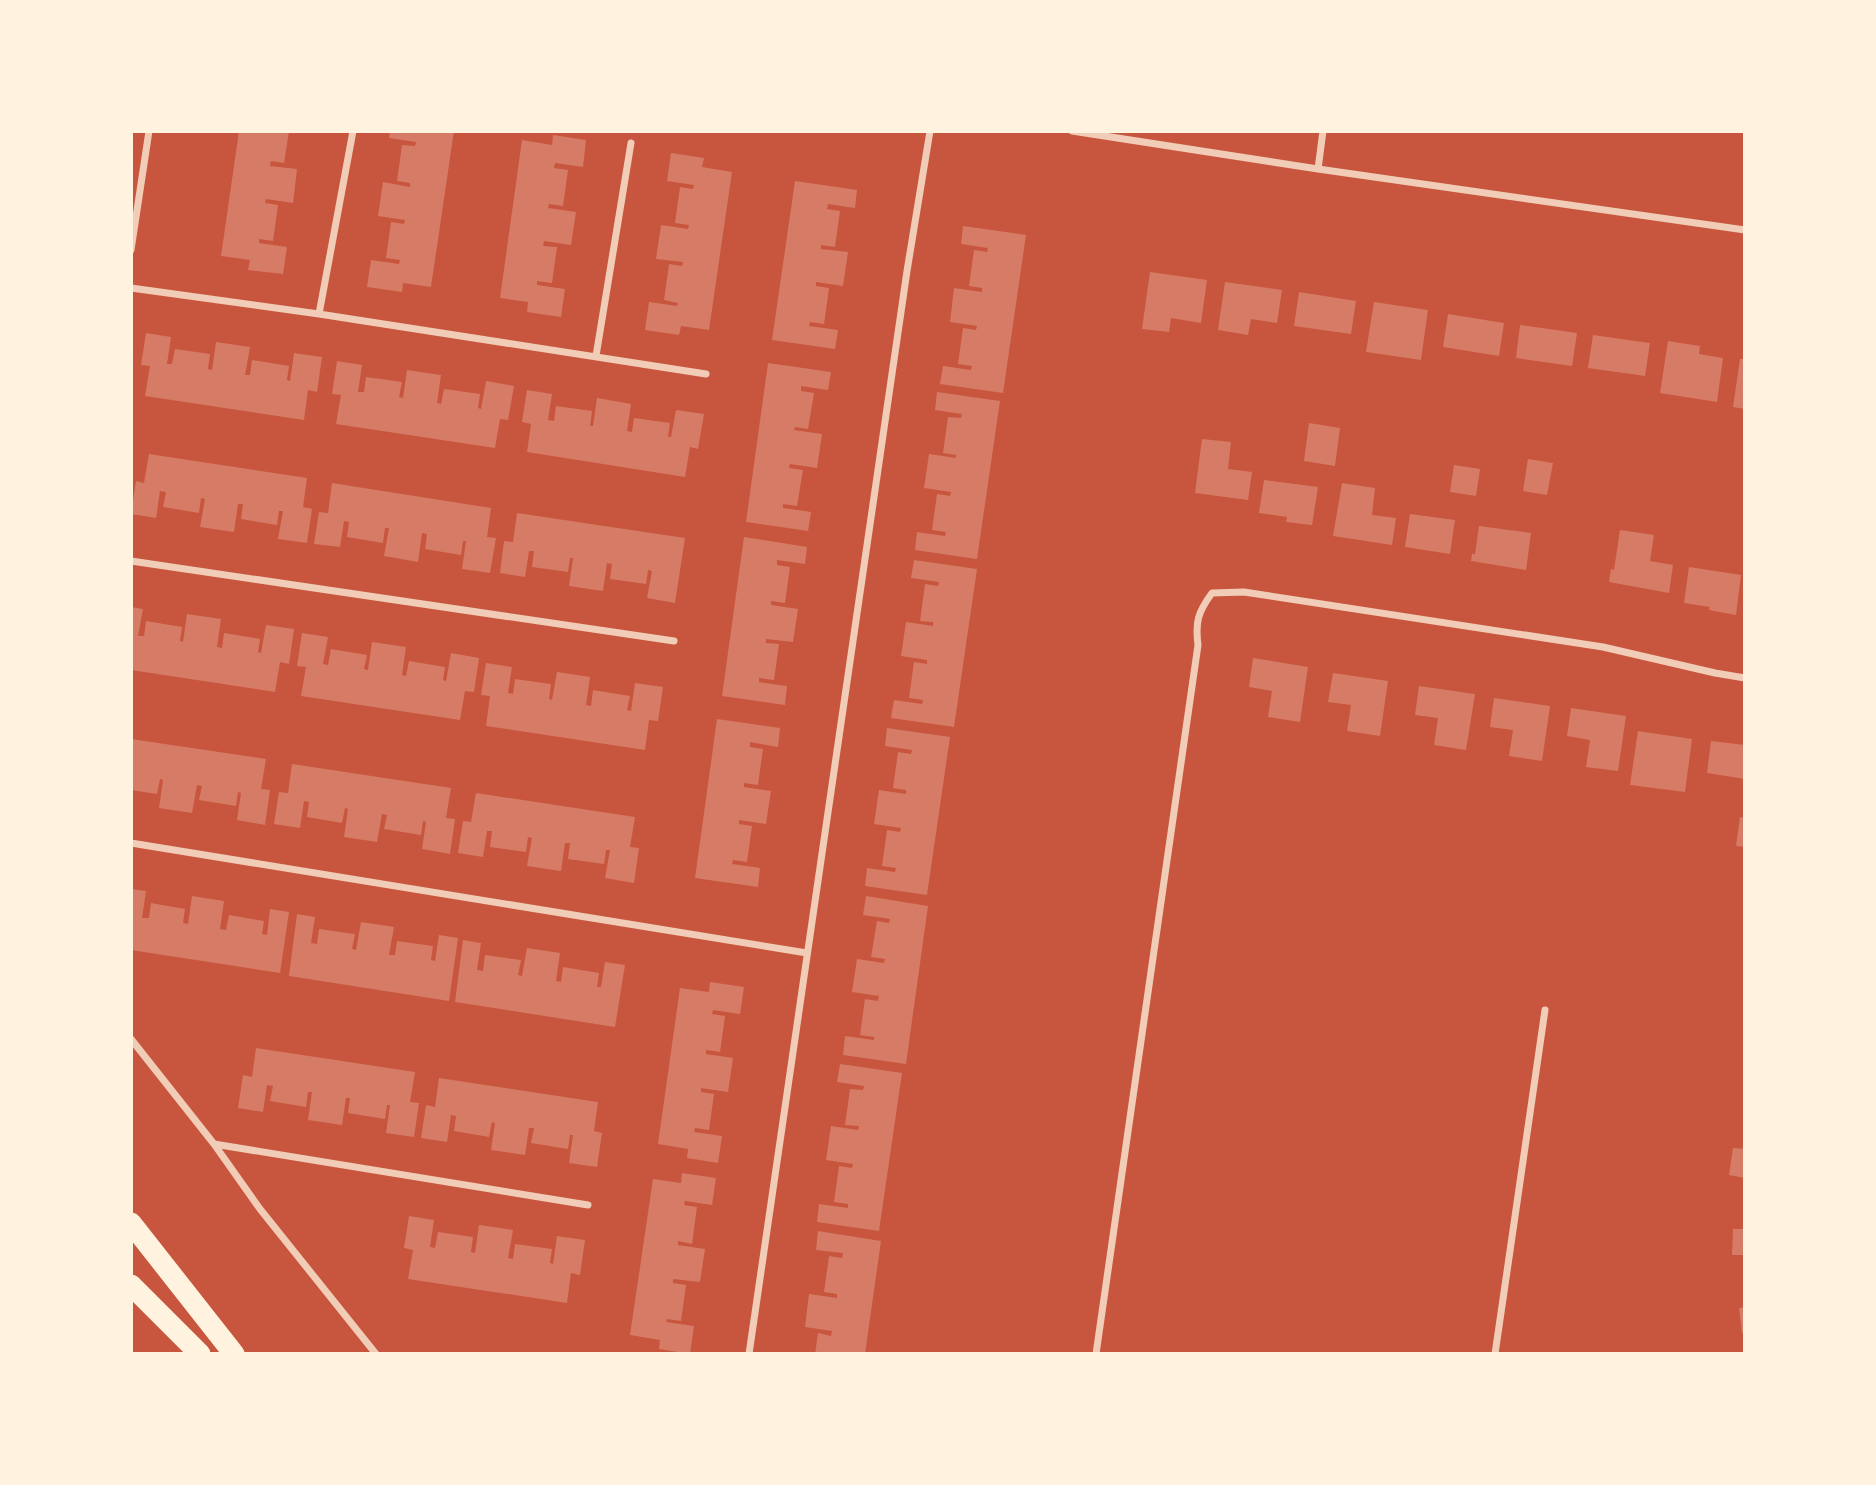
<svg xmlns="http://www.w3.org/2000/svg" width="1876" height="1485" viewBox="0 0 1876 1485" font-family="Cabin,sans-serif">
	<rect width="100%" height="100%" fill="#c8553d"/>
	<path fill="#d67c66" d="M239,131h50l-5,32 -13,-2 -1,5 27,3 -4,34 -27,-4 -1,4 13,2 -5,36 -14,-2v4l28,4 -4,27 -35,-4 2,-10 -29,-4z
		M390,131h64l-23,156 -28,-4 -1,9 -35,-5 4,-27 28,4 1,-4 -14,-2 5,-36 13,2 1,-4 -27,-4 5,-34 27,5v-4l-13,-2 5,-36 13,1 1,-4 -27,-4z
		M553,135l33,5 -3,27 -28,-4 -1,5 14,2 -5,36 -14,-2 -1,4 28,4 -5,33 -27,-4 -1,5 14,1 -5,36 -15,-2v4l28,4 -4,28 -34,-5 1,-10 -28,-4 22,-158 30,5z
		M671,153l33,5 -2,9 30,5 -23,158 -28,-4 -2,9 -34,-5 4,-28 28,4 1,-3 -14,-3 5,-36 13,2 1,-4 -27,-3 5,-34 27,4 1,-4 -14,-2 5,-36 13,2 1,-4 -27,-4z
		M795,181l62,9 -2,18 -27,-4 -1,5 13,2 -5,36 -14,-2v4l27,3 -5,34 -27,-4v4l13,2 -5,36 -14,-2 -1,4 29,4 -3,19 -63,-9z
		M963,226l63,9 -23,158 -63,-9 3,-18 28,4 1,-4 -14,-2 5,-36 13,2 1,-4 -27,-4 4,-34 28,4v-4l-13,-2 5,-36 13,2 1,-4 -27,-4z
		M1150,272l57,8 -6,43 -30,-5 -2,14 -27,-3z
		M1225,282l57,8 -5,33 -26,-4 -3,16 -30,-5z
		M1299,292l57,9 -5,33 -57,-8z
		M1374,302l54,8 -7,50 -55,-8z
		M1448,314l56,9 -5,33 -56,-9z
		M1520,325l57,8 -5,33 -56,-8z
		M146,333l25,4 -4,27h5l3,-15 35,5 -2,15 4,1 4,-28 34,5 -5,28h5l2,-15 37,6 -2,14 3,1 4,-28 28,4 -5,35 -9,-2 -4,30 -159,-24 5,-30 -9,-1z
		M1593,335l57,8 -5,33 -57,-8z
		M1668,341l32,5 -1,8 24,4 -6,44 -57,-9z
		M1740,359h5v50l-12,-2z
		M337,361l25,4 -4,27h6l2,-15 36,5 -3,15 4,1 4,-28 34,5 -4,28 4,1 3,-15 36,5 -2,14 3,1 5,-28 28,5 -6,34 -8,-1 -5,29 -159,-24 5,-29 -9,-1z
		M768,363l63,9 -3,18 -27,-4v5l13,2 -6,36 -13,-2 -1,3 28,4 -5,34 -27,-4 -1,4 14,2 -6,36 -14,-2v4l28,4 -3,19 -62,-9z
		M527,390l25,4 -4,26 6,1 2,-15 36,5 -2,15h3l4,-28 34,6 -4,27 5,1 2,-14 36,5 -2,14h3l5,-27 28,4 -6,35 -8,-2 -5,30 -158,-25 4,-28 -9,-2z
		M937,392l63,9 -23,158 -62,-9 2,-18 28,4 1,-4 -14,-2 5,-36 13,2 1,-4 -27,-4 5,-34 27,4v-3l-13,-2 5,-36 13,1 1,-4 -27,-4z
		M1309,423l31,5 -5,38 -31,-5z
		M1202,439l29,3 -3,27 24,3 -4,28 -53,-7z
		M149,454l158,24 -4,29 9,2 -5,34 -29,-4 5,-28h-4l-2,14 -36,-6 2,-15h-5l-4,28 -34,-5 5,-28 -4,-1 -2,15 -36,-6 3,-15 -6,-1 -4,27 -25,-4 5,-33 8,2z
		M1528,459l25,4 -6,32 -24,-4z
		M1454,465l26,4 -4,27 -26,-4z
		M1264,480l54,7 -6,38 -26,-3 1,-5 -28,-4z
		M332,483l159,25 -4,29 9,1 -6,35 -28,-4 4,-28h-3l-2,14 -36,-6 2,-15 -5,-1 -4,29 -34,-6 5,-28h-4l-2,15 -36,-6 2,-15 -5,-1 -4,26 -26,-3 5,-32 9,1z
		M1342,483l33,5 -3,27 24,3 -4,27 -59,-9z
		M517,513l168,25 -10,65 -28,-5 5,-27 -4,-1 -2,14 -36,-5 2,-15 -5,-1 -4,28 -34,-5 4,-28h-3l-2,14 -36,-5 2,-16h-5l-4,26 -25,-4 4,-32 9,1z
		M1410,514l45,6 -5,34 -45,-7z
		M1479,526l52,7 -5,37 -55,-9 1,-7h3z
		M1620,530l34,5 -4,26 23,4 -4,28 -60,-11 2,-13 3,1z
		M744,537l63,10 -2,17 -28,-4v5l13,2 -5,36 -14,-2v4l27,4 -5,33 -27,-3v4l13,1 -5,36 -15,-2v4l28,4 -2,19 -63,-9z
		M914,560l63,9 -23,158 -63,-9 3,-18 28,4 1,-4 -14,-2 5,-36 13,2v-4l-26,-4 5,-34 27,4v-4l-13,-1 5,-37 13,2 1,-4 -28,-4z
		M1689,567l52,8 -5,40 -27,-5 1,-3 -26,-4z
		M131,607l12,2 -5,27h6l2,-15 36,6 -2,14 3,1 4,-28 34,5 -4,28 5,1 2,-15 36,6 -2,13 3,1 5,-28 28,4 -5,35 -9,-2 -5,30 -144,-22z
		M302,633l26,4 -5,27 5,1 3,-16 36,6 -3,14 4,1 4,-28 34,5 -4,28 4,1 3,-15 36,6 -2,13 3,1 5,-28 28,5 -5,34 -9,-1 -5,29 -159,-24 5,-29 -9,-1z
		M1253,658l55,9 -8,55 -32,-5 4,-26 -23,-4z
		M486,663l26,4 -4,26 5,1 2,-15 36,5 -2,15 3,1 5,-28 33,5 -4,28 5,1 2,-16 37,6 -3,14 4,1 4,-28 28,4 -5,34 -9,-1 -4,30 -159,-24 4,-30 -9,-1z
		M1333,673l55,8 -8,55 -33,-5 4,-26 -23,-3z
		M1419,686l56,8 -9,56 -32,-5 4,-27 -23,-3z
		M1494,698l56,8 -8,55 -33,-5 4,-26 -23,-3z
		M1571,708l55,8 -8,55 -32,-4 4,-27 -23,-4z
		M717,719l63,9 -2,19 -28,-5v5l13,2 -5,36 -14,-2v4l27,4 -5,33 -27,-4v4l13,2 -5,36 -14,-2 -1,4 28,4 -2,19 -63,-9z
		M887,728l63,9 -23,158 -62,-9 2,-18 28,4 1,-4 -14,-2 5,-36 13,2 1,-4 -27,-4 5,-34 27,4v-4l-13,-2 5,-36 13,2 1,-4 -27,-4z
		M1638,731l54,8 -7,53 -55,-7z
		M131,739l135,20 -5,30 9,1 -5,35 -28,-5 4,-27 -3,-1 -2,14 -37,-6 3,-14 -5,-1 -5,28 -33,-5 4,-28 -3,-1 -3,15 -26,-4z
		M1711,741l34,4v34l-38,-6z
		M292,764l159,24 -5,30 9,1 -5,35 -28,-5 4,-27 -3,-1 -2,14 -37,-6 3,-14 -5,-1 -5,28 -33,-5 4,-28 -3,-1 -3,15 -35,-6 2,-15 -5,-1 -4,27 -26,-4 5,-32 9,1z
		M476,793l159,24 -5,30 9,1 -5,35 -29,-5 5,-28h-4l-2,14 -36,-5 2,-16h-5l-4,28 -34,-5 5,-28 -4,-1 -2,15 -36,-5 2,-16h-5l-4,26 -25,-4 5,-32 8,1z
		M1740,817l5,1v29l-9,-1z
		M131,889l15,2 -4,27h7l2,-15 34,6 -2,14 5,1 4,-28 32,5 -4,28 6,1 3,-15 35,6 -2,13 5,1 3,-26 19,3 -9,61 -149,-23z
		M866,896l62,10 -22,158 -63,-9 2,-19 29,4v-3l-14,-2 5,-36 13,2 1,-5 -27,-4 5,-33 27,4 1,-4 -14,-2 6,-36 12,2 1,-4 -27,-4z
		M297,914l18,3 -4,26 6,1 2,-15 36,5 -3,15 4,1 5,-28 33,5 -5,28h6l2,-14 36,5 -2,14 4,1 4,-26 19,3 -9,63 -160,-25z
		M463,940l18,3 -4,27 6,1 2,-16 36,5 -3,15 4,1 5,-28 33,5 -4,28 5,1 2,-15 36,6 -2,14h4l4,-25 20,3 -10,62 -160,-25z
		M710,982l34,5 -4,27 -27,-4 -1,4 13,2 -5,36 -14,-2v4l27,4 -5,34 -27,-4v4l13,2 -5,36 -14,-2 -1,4 28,4 -4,27 -31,-5 1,-9 -30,-5 22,-156 29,4z
		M256,1048l159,24 -5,30 9,1 -5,34 -28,-4 4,-28h-3l-2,14 -37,-6 2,-15h-4l-4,27 -34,-5 4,-28h-4l-2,15 -36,-6 3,-15 -6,-1 -4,27 -25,-4 5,-33 9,2z
		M840,1064l62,9 -23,158 -62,-9 2,-18 29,4v-4l-14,-2 5,-36 13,2 1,-4 -27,-4 5,-34 27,4 1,-4 -14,-1 5,-36 13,1 1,-4 -27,-4z
		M439,1078l159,24 -4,29 8,2 -5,34 -28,-4 4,-28h-3l-2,14 -37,-6 3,-15h-5l-4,27 -34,-5 4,-27 -3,-1 -3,15 -35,-6 2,-15 -5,-1 -4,27 -26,-4 5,-33 9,2z
		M1733,1148l12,1v29l-16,-3z
		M682,1173l34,5 -4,27 -27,-4 -1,4 13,2 -5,37 -14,-3v4l27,4 -5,33 -27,-3v4l13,2 -5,36 -14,-2 -1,3 28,4 -4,28 -31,-5 1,-9 -30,-5 23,-156 28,4z
		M409,1216l25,4 -4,27 5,1 3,-16 35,5 -2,15 4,1 4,-28 34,5 -5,28 5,1 2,-15 37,5 -2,14 3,1 4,-28 28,4 -5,35 -9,-2 -4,30 -159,-24 5,-29 -9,-2z
		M1733,1229h12v26h-13z
		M818,1231l63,10 -16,113h-50l3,-21 13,3 1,-5 -27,-4 4,-33 28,4v-4l-13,-2 5,-36 13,2 1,-5 -27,-3z
		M1745,1307v26h-3l-3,-25z"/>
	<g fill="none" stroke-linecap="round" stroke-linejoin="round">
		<path stroke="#f1ccb7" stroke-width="7" d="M1072,131l246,38 427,61
			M1318,169l5,-38
			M131,250l18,-119
			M131,288l188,26 387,60
			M319,314l34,-183
			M596,356l35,-213
			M131,561l543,80
			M131,843l676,110
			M131,1039l83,105 46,65 116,145
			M214,1144l374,61
			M749,1354l158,-1083 23,-140
			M1096,1354l102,-709c-3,-23 0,-33 14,-52l32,-1 359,55 112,26 30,5
			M1495,1354l50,-344"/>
		<path stroke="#fff3e0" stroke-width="21" d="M131,1223l103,131
			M131,1285l69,69"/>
	</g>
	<rect width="1876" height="1485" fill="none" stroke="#fff3e0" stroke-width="266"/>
</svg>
